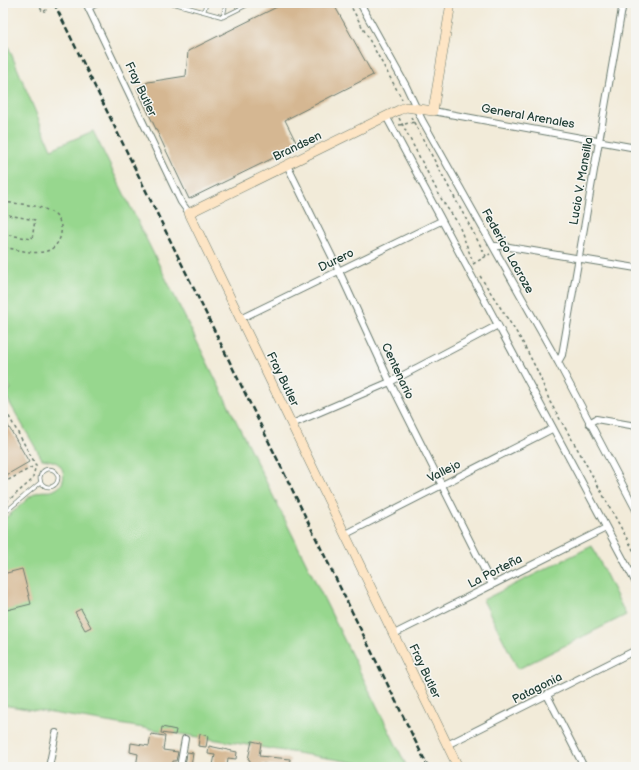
<svg xmlns="http://www.w3.org/2000/svg" width="639" height="770" viewBox="0 0 639 770" font-family="'Balsamiq Sans',sans-serif">
	<rect width="100%" height="100%" fill="#f6f6f2"/>
	<filter id="ink" filterUnits="userSpaceOnUse"><feTurbulence type="fractalNoise" baseFrequency=".025" numOctaves="2"/><feDisplacementMap in="SourceGraphic" scale="8" xChannelSelector="R" yChannelSelector="G"/><feConvolveMatrix kernelMatrix="1 2 1 2 8 2 1 2 1" color-interpolation-filters="sRGB"/></filter>
	<filter id="wash" filterUnits="userSpaceOnUse"><feTurbulence type="fractalNoise" baseFrequency=".012" numOctaves="4" result="noise"/><feDisplacementMap in="SourceGraphic" scale="16" xChannelSelector="R" yChannelSelector="G"/><feGaussianBlur stdDeviation="0.9" result="paint"/><feColorMatrix in="noise" values="0 0 0 0 0 0 0 0 0 0 0 0 0 0 0 0 0 1.4 0 .05"/><feComposite in="paint" operator="in"/></filter>
	<g filter="url(#wash)">
		<rect width="100%" height="100%" fill="#f2ebd9"/>
		<path fill="#97d78e" stroke="#5b8a61" d="M3,45l5,1 43,103 42,-18 314,636h-25l-379,-62v-186c13,-7 22,-21 35,-27 6,-2 12,1 18,-3 10,-5 10,-20 1,-26 -5,-3 -10,-3 -15,-4l-38,-66 7,-4 -8,-13z
			M592,546l34,69 -108,54 -35,-69z"/>
		<g id="blocks">
			<path fill="#d5b792" d="M285,3h48l40,72 -88,45 13,26 -109,53 -52,-110 11,-7 38,-6 2,-25z
				M3,417l26,45 -26,15z
				M22,569l9,35 -28,7v-37z
				M81,609l10,18 -6,3 -10,-18z
				M162,727l14,3 -1,5 -14,-2z
				M151,734l14,2 -2,14 15,2 -2,9h-3l-1,6h-36l2,-13 -8,-2 1,-9 18,3z
				M200,734l8,2 -2,11 -8,-1z
				M252,741l9,2 -2,13 31,3 -1,8 -26,-3 -1,3 -13,-2 1,-5 -2,-1z
				M209,746l28,6 -1,7 -8,-1 -1,9 -14,-2 2,-10 -7,-1z
				M187,752l6,1 -2,14h-6z"/>
		</g>
	</g>
	<g filter="url(#ink)">
		<use href="#blocks" fill-opacity="0" stroke="#697a6e" stroke-width="1"/>
		<g fill="none" stroke-linecap="round" stroke-linejoin="round">
			<g stroke="#697a6e" stroke-width="4.5">
				<path id="lane" d="M172,3l51,14 28,-14
					M89,9l12,-6
					M204,11l2,-8
					M223,17l3,-14
					M40 478a9 9 0 1 1 18 0a9 9 0 1 1-18 0Z
					M3,514l38,-32"/>
			</g>
			<g stroke="#697a6e" stroke-width="8">
				<path id="street" d="M86,3l95,199 8,11
					M360,3l46,83 16,34 136,242 78,148
					M433,111l203,37
					M386,116l250,467
					M287,165l52,106 51,111 102,203
					M493,246h10l133,22
					M240,319l201,-98
					M558,362l4,-7 61,-352
					M589,423l7,-4 40,7
					M292,424l98,-42 108,-57
					M346,534l206,-105
					M394,634l212,-106
					M547,695l37,72
					M447,745l189,-95
					M49,767l7,-34
					M180,767l5,-28"/>
			</g>
			<g stroke="#697a6e" stroke-width="10">
				<path id="secondary" d="M451,3l-18,108 -27,-4 -7,3 -210,103 269,554"/>
			</g>
			<path stroke="#697a6e" stroke-width="1.5" stroke-dasharray="3 3" stroke-linecap="butt" d="M37,3l6,9 3,-2 -4,-7
				M349,3l53,96
				M411,117l75,139
				M399,118l44,84 15,21 15,39
				M399,125l16,-3
				M3,202c14,2 33,2 46,9 19,8 15,38 -6,41 -12,2 -28,-3 -40,-5
				M3,214l32,6 -3,19 -29,-5
				M473,264l17,-10
				M480,276l42,65 16,31 12,30 31,53 55,100
				M3,406l33,59 -4,15 -29,25
				M3,483l33,-18"/>
			<use href="#lane" stroke="#fff" stroke-width="3"/>
			<use href="#street" stroke="#fff" stroke-width="6"/>
			<use href="#secondary" stroke="#fde5c5" stroke-width="9"/>
			<path stroke="#1f3d34" stroke-width="2.5" stroke-dasharray="6 3" stroke-linecap="butt" d="M54,3l374,764"/>
		</g>
	</g>
	<g text-anchor="middle" stroke-width="3" stroke-linejoin="round" paint-order="stroke">
		<g font-size="12" fill="#1f3d34" stroke="#f6f6f2">
			<text transform="translate(141 89) rotate(65)" y="4">Fray Butler</text>
			<text transform="translate(528 116) rotate(10)" y="4">General Arenales</text>
			<text transform="translate(297 146) rotate(-26)" y="4">Brandsen</text>
			<text transform="translate(581 181) rotate(-80)" y="4">Lucio V. Mansilla</text>
			<text transform="translate(508 251) rotate(61)" y="4">Federico Lacroze</text>
			<text transform="translate(336 260) rotate(-26)" y="4">Durero</text>
			<text transform="translate(398 371) rotate(65)" y="4">Centenario</text>
			<text transform="translate(283 379) rotate(64)" y="4">Fray Butler</text>
			<text transform="translate(444 471) rotate(-27)" y="4">Vallejo</text>
			<text transform="translate(495 571) rotate(-27)" y="4">La Porteña</text>
			<text transform="translate(425 671) rotate(65)" y="4">Fray Butler</text>
			<text transform="translate(537 688) rotate(-27)" y="4">Patagonia</text>
		</g>
	</g>
	<rect width="639" height="770" fill="none" stroke="#f6f6f2" stroke-width="16"/>
</svg>
